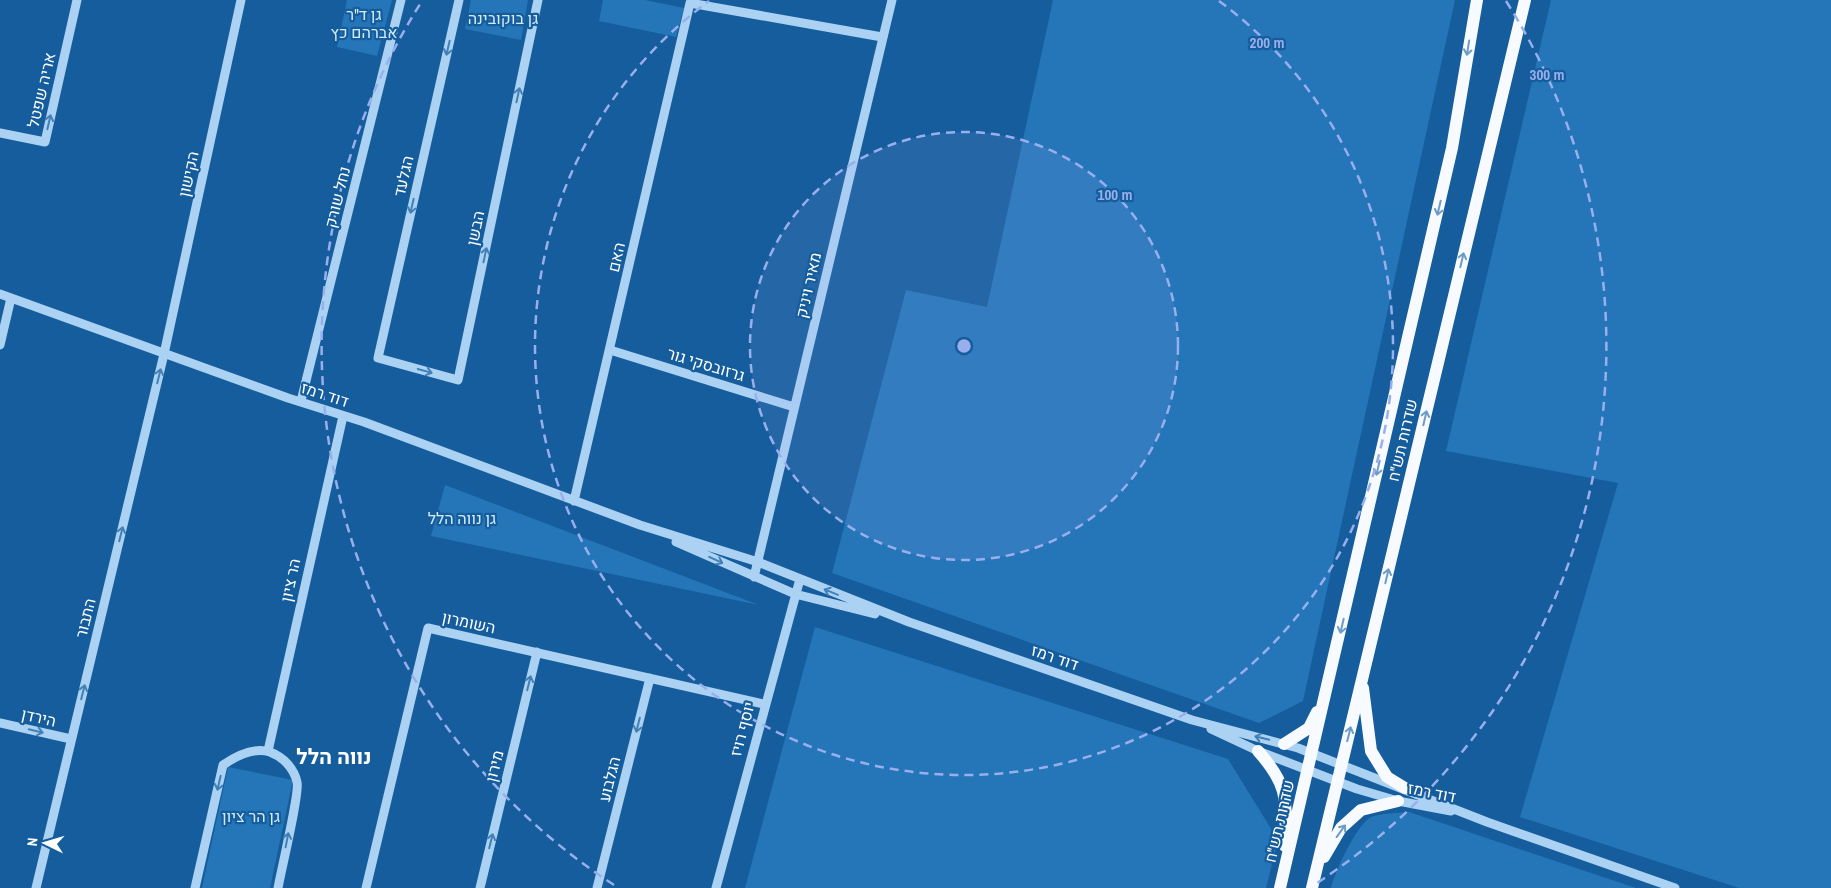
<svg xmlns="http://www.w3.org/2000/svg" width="1831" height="888" viewBox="0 0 1831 888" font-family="'Archivo Narrow',Heebo,sans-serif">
	<rect width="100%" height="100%" fill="#155d9c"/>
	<path fill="#2476b9" d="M347,0h45l-15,56 -40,-9z
		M471,0h57l-7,40 -56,-11z
		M603,0h42l39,8 -8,29 -77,-16z
		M1053,0h402l-152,701 -44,22 -427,-150 74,-283 81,17z
		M1551,0h280v888h-92l-219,-71 98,-334 -172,-32z
		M445,485l314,120 -328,-69z
		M815,627l413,132 50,81 -12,48h-521z
		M228,767l65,13 -23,108h-68z
		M1409,812l227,76h-305c4,-16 25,-63 40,-71 10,-4 27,-4 38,-5z"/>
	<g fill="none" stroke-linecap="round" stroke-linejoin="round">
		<path stroke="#abd2f3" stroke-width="9" d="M459,0l-81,358 80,22 80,-380
			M0,133l45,9 32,-142
			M0,294l288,104 76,24 276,103 118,37 151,60 283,98 106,28 189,74 188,66
			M0,345l11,-47
			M610,350l184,57
			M301,401l100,-401
			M574,501l116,-498 192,34
			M676,542l119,52 80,20
			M754,577l138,-577
			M0,723l71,16
			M1211,729l47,22 99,38 41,12 53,10
			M268,751l75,-335
			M36,888l128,-534 77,-354
			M195,888l28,-123c13,-9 31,-18 47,-13 13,5 24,16 27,30 3,10 -16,89 -19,106
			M366,888l62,-260 336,76
			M480,888l57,-236
			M597,888l53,-210
			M716,888l84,-309"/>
		<path stroke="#f7fbff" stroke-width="12" d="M1363,688l8,63 16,26 18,11
			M1284,744l25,-16 8,-16
			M1258,751c32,36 28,50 27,95
			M1324,857l17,-29 20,-18 37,-9
			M1280,888l172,-740 25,-148
			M1312,888l213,-888"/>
	</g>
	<defs><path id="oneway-shaft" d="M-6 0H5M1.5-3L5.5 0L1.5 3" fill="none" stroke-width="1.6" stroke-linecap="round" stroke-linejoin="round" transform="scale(1.25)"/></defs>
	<g stroke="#4280b6">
		<use href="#oneway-shaft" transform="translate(448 48) rotate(103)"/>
		<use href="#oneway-shaft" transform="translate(518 95) rotate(-78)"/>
		<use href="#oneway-shaft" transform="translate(49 122) rotate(-77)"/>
		<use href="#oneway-shaft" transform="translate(412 206) rotate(103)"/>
		<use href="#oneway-shaft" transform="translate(485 255) rotate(-78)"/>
		<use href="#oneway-shaft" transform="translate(425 371) rotate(15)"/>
		<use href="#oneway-shaft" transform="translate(159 376) rotate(-76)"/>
		<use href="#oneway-shaft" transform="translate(121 534) rotate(-76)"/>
		<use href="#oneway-shaft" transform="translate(716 560) rotate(25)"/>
		<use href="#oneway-shaft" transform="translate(831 592) rotate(-158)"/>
		<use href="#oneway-shaft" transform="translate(529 683) rotate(-76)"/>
		<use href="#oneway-shaft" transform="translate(83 692) rotate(-76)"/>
		<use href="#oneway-shaft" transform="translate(638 725) rotate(104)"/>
		<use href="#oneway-shaft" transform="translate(36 731) rotate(13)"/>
		<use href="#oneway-shaft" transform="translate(1262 738) rotate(-166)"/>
		<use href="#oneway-shaft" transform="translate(219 783) rotate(103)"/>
		<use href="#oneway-shaft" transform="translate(287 840) rotate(-79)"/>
		<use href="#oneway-shaft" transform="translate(491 841) rotate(-76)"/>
	</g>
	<g stroke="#6f9cc4">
		<use href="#oneway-shaft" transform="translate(1468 48) rotate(99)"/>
		<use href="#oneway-shaft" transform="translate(1439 208) rotate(103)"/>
		<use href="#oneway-shaft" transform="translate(1462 260) rotate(-77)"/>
		<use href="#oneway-shaft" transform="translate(1425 418) rotate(-77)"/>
		<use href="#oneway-shaft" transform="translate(1378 468) rotate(103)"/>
		<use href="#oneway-shaft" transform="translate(1387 576) rotate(-77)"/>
		<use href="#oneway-shaft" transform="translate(1342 626) rotate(103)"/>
		<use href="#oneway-shaft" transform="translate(1349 734) rotate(-76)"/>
		<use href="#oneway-shaft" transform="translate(1341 831) rotate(-54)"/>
	</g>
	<circle cx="964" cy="346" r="214" fill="#99afed" fill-opacity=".12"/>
	<g fill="none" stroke="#99afed" stroke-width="2.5" stroke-dasharray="9 6">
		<circle cx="964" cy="346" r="214"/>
		<path d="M1219 1A429 429 0 1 1 709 1"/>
		<path d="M614 885A643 643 0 0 1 422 1M1506 1A643 643 0 0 1 1314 885"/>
	</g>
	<g text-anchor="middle" stroke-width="4.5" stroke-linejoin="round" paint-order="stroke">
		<g font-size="16" fill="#d3eafd" stroke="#155d9c">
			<text x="364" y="20">גן ד"ר<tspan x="364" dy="18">אברהם כץ</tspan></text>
			<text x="503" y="24">גן בוקובינה</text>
			<text x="462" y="524">גן נווה הלל</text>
			<text x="251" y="822">גן הר ציון</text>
		</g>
		<g font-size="16" fill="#fff" stroke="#155d9c">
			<text transform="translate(41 90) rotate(-77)" y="6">אריה שפטל</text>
			<text transform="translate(188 174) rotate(-78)" y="6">הקישון</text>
			<text transform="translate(403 176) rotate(-77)" y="6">הגלעד</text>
			<text transform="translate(337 197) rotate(-76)" y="6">נחל שורק</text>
			<text transform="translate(475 228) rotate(-78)" y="6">הבשן</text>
			<text transform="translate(616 257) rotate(-77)" y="6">האם</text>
			<text transform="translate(808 285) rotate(-77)" y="6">מאיר ויניק</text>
			<text transform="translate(706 364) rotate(17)" y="6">גרזובסקי גור</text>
			<text transform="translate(325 394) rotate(18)" y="6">דוד רמז</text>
			<text transform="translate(1402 440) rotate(-77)" y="6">שדרות תש"ח</text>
			<text transform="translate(290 580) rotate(-78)" y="6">הר ציון</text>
			<text transform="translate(85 618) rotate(-76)" y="6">התבור</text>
			<text transform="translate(469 622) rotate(12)" y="6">השומרון</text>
			<text transform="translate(1055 657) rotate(19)" y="6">דוד רמז</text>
			<text transform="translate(39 717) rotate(13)" y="6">הירדן</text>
			<text transform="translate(742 729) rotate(-75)" y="6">יוסף רויז</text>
			<text transform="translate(494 766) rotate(-76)" y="6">מירון</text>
			<text transform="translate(609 779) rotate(-76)" y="6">הגלבוע</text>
			<text transform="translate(1432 792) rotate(11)" y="6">דוד רמז</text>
			<text transform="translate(1279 821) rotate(-77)" y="6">שדרות תש"ח</text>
		</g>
		<g font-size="21" font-weight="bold" fill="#fff" stroke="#155d9c">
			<text x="334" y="764">נווה הלל</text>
		</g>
	</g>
	<circle cx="964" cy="346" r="8" fill="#99afed" stroke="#155d9c" stroke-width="2.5"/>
	<g font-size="15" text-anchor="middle" font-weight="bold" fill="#99afed" stroke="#155d9c" stroke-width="4.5" stroke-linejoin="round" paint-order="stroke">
		<text x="1267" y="48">200 m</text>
		<text x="1547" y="80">300 m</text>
		<text x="1115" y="200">100 m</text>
	</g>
	<g transform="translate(45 843) rotate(275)" stroke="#155d9c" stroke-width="4" paint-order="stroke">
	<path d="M0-4L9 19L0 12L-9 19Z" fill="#ffffff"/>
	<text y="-8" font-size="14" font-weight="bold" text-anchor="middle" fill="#ffffff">N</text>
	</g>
</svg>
